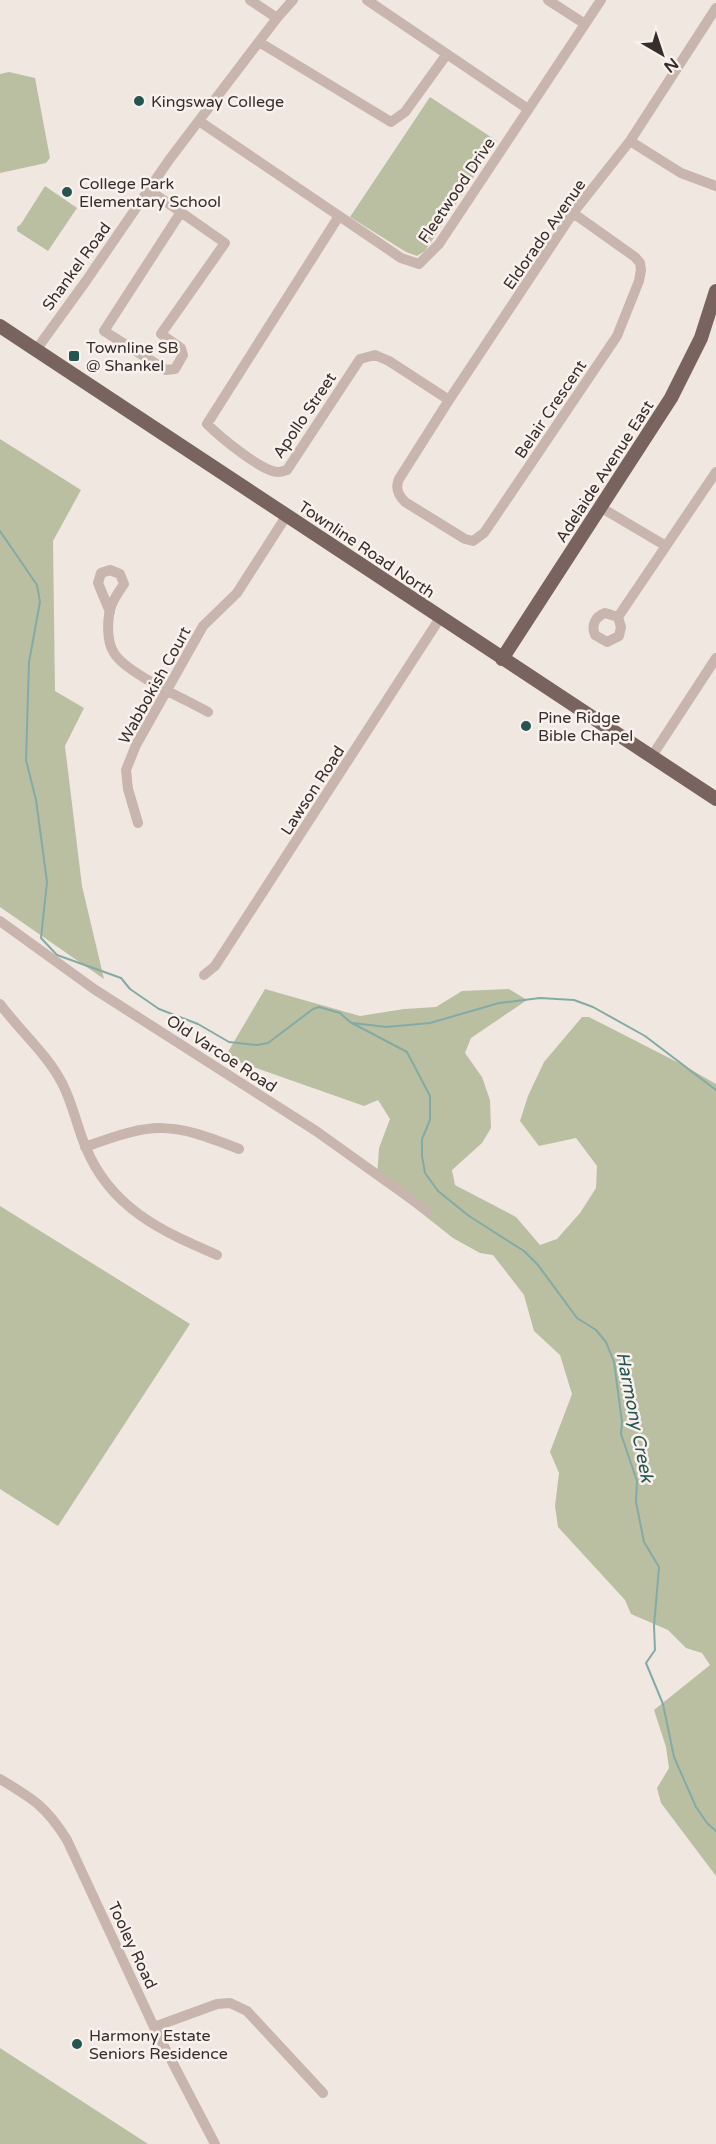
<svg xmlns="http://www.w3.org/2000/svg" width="716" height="2144" viewBox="0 0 716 2144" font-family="'Varela Round',sans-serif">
	<rect width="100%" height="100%" fill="#f1e7e1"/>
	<path fill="#babfa2" d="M9,72l26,6 15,80 -4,5 -46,10v-99z
		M430,97l67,44 -72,110 -8,5 -11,-4 -56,-35z
		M45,186l32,22 -29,43 -31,-20v-4l4,-3z
		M0,439l81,51 -28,51 2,150 29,17 -19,38 17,140 22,93 -104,-72z
		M265,989l95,27 44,-7 32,-2 26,-16 47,-2 18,11 -56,38 -6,15 17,24 8,23 1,28 -9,15 -30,27 3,15 61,32 24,28 17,-6 23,-26 16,-25 1,-22 -21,-28 -37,8 -19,-25 8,-25 16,-34 38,-45h7l94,48 33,19v792l-55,-73 -4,-15 12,-20 -3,-21 -12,-37 56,-45 -8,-12 -16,-5 -18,-18 -37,-16 -6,-14 -67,-73 -3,-21 4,-33 -9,-21 22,-58 -12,-39 -26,-24 -10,-36 -31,-40 -13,-2 -27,-15 -76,-60 2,-30 11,-29 -12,-19 -14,6 -139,-49z
		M0,1206l190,118 -132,202 -58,-37z
		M0,2048l148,96h-148z"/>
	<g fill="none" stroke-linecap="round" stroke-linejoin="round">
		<path stroke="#83aba6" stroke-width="2" d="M0,531l37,54 3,17 -11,60 -3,98 10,40 11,82 -6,56 16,17 64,23 9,11 29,20 39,15 31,18 28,3 11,-2 45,-34 6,-2 21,6 10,9 57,30 23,44v24l-8,19v17l3,17 13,18 31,25 55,35 14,14 39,53 19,12 10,12 8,20 8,60 -1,12 16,47 -1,21 8,40 15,25 -5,59 1,24 -9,13 17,41 11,53 22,50 11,16 9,8
			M353,1023l33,4 44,-4 69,-20 41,-5 34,2 19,7 52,29 71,54"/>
		<path stroke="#c8b5ae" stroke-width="10" d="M250,0l27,18
			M367,0l161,109
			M548,0l37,24
			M259,42l132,80 14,-10 42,-58
			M199,121l202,137 18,6 20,-20 162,-244
			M630,141l51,32 35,13
			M149,190l76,53 -64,91 20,14 2,7 -8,14 -9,1 -62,-39 77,-119
			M573,213l62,44 5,6 1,7 -2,11 -22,55 -133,197 -11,8 -8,-2 -60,-37c-7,-7 -10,-14 -6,-23l50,-79 124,-187 57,-72 86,-133
			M339,216l-132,208c12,12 55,48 71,48 3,0 6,-1 9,-2l73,-111 15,-4 14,6 60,39
			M36,350l50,-69 83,-121 108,-142 16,-18
			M600,507l66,39
			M110,612l-12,-29 3,-10 9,-3 10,4 4,10c-4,6 -9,13 -12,20 -5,12 -6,37 2,49 12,20 71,46 94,59
			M618,617l-13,-4c-10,4 -14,12 -10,22l12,7 12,-6 2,-9 -3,-10 98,-145
			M652,756l64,-98
			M138,823l-10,-34 -2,-19 10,-25 67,-119 34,-33 50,-78
			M0,921l94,68 222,142 112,80
			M204,975l11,-9 225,-348
			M0,1004c20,27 47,50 62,79 11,21 15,44 24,65 25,60 75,83 131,107
			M85,1147c70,-26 86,-25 154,2
			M0,1779c33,20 46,27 67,61l87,187 61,117
			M154,2027l63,-23 13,-1 17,8 76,82"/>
		<path stroke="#78635e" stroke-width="14" d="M0,326l716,473
			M502,659l169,-261 30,-60 15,-47"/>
	</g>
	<g fill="#255550" stroke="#f9f1ed" stroke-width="2">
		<circle cx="139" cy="101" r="6"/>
		<circle cx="67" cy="192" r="6"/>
		<rect x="68" y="350" width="12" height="12" rx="3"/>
		<circle cx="526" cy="726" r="6"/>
		<circle cx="77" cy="2044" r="6"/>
	</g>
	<g text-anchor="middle" stroke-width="5" stroke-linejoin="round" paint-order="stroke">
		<g font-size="16" fill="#372d2b" stroke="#f9f1ed" text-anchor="start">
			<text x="151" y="107">Kingsway College</text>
			<text x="79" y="189">College Park<tspan x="79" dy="18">Elementary School</tspan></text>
			<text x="86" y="353">Townline SB<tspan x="86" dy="18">@ Shankel</tspan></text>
			<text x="538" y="723">Pine Ridge<tspan x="538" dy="18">Bible Chapel</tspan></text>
			<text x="89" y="2041">Harmony Estate<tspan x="89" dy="18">Seniors Residence</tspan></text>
		</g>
		<g font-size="16" fill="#372d2b" stroke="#f9f1ed">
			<text transform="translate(456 190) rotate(-56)" y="6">Fleetwood Drive</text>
			<text transform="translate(544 234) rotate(-55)" y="6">Eldorado Avenue</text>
			<text transform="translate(76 266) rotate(-54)" y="6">Shankel Road</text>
			<text transform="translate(550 409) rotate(-56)" y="6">Belair Crescent</text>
			<text transform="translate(304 415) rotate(-56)" y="6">Apollo Street</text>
			<text transform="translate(604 471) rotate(-57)" y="6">Adelaide Avenue East</text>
			<text transform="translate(367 549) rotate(34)" y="6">Townline Road North</text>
			<text transform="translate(154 685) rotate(-61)" y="6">Wabbokish Court</text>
			<text transform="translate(312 790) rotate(-57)" y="6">Lawson Road</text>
			<text transform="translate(222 1053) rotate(33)" y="6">Old Varcoe Road</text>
			<text transform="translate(133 1945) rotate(65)" y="6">Tooley Road</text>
		</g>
		<g font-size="18" font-style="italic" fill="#255550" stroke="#f9f1ed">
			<text transform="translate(635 1417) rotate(79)" y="6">Harmony Creek</text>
		</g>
	</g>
	<g transform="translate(662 54) rotate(141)" stroke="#f9f1ed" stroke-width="4.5" paint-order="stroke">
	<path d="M0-4.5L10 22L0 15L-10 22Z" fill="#372d2b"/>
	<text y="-9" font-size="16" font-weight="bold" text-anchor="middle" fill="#372d2b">N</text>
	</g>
</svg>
